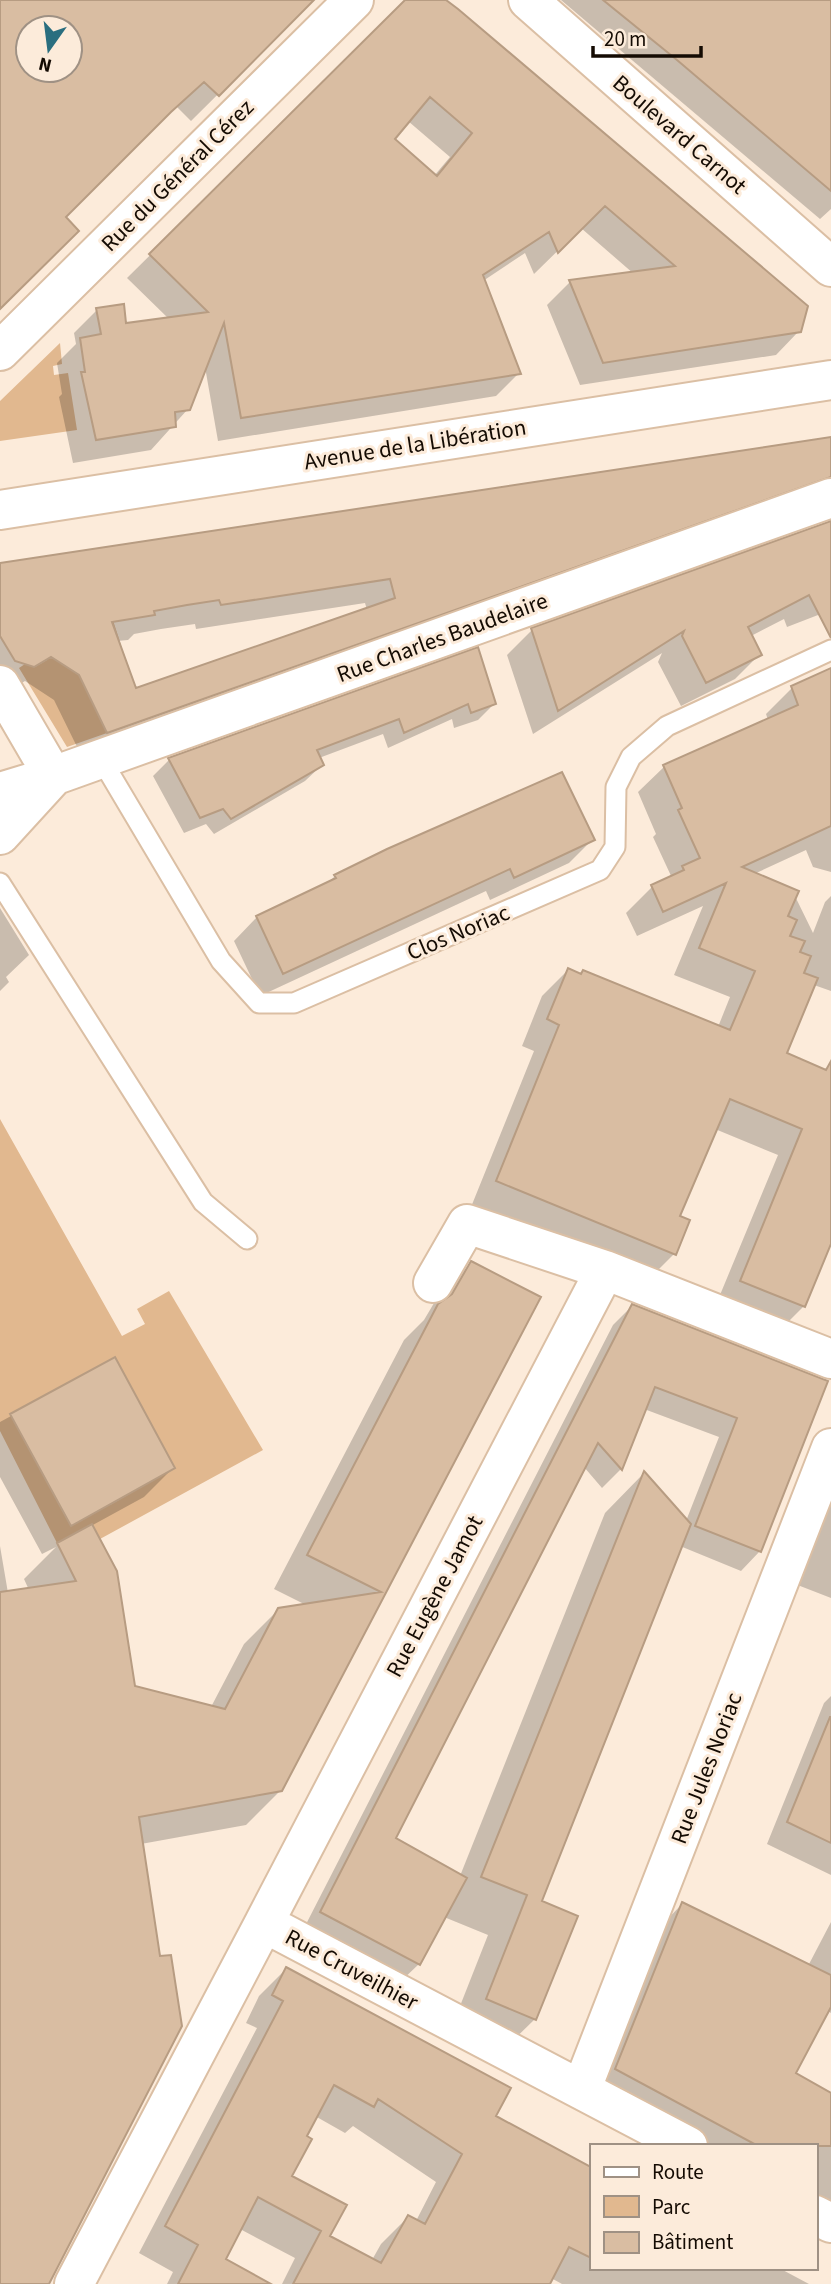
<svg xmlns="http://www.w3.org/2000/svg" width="831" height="2284" viewBox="0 0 831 2284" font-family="'Source Sans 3',sans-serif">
	<rect width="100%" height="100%" fill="#fcebda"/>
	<path fill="#e1b88f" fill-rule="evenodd" d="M60,343l2,21 -9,2 1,9 14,-2 9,57 -77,11v-40z
		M110,611l17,53 -45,17 25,52 -40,14 -48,-79 6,-4 10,3 12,-7 3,-10 10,13 10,-6z
		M0,1119l122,217 23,-12 -8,-15 32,-18 94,159 -163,89 -8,-15 -35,19 -57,-112zM114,1358l61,110 -65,37 -7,-10 -39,19 -54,-100z"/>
	<path fill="#0003" fill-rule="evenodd" d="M0,0h313l-122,121 -14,-14 -35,31 -79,79 -63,91zM28,28h42v42h-42z
		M408,0h36l355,331 -23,24 -196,30 -33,-80 23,-23 64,-8 -53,-46 -47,46 -9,-21 -42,28 36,92 -23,23 -278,45 -13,-74 -17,42 -37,41 -78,13 -14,-66 3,-3 -5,-31 19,-19 -2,-11 23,-23 28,15 44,-6 -42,-41zM408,121l42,36 -16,19 -42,-37z
		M561,0h270v209l-11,10z
		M831,438v172l-44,17 -3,-8 -33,17 9,18 -25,25 -54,27 -23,-44 4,-9 -129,81 -26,-79 25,-25 296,-106 -1,-7 -745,240 -28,-57 -29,-19 -17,10 -8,-3v-122zM365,603l2,7 -232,80 -18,-49 11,-1 6,-6 27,-5 34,-5 1,5z
		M477,650l17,54 -16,16 -24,8 -2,-9 -64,29 -5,-14 -64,24 3,7 -17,16 -91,53 -8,-10 -22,9 -31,-57 16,-16z
		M831,670v202l-18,-5 -7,-17 -52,24 38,16 21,43 12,-31 6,-6v95l-17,-6 -30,69 47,19v167l-27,66 -26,26 -63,-25 63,-152 -63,-26 -37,88 -4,37 -26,26 -177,-73 63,-156 -12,-5 20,-50 26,-26 11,5 4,-3 135,55 12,-30 -56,-22 29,-69 -66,30 -11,-23 26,-26 20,-9 -19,-41 3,-3 -18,-42 27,-26 103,-46 -2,-6 26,-26z
		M592,840l-23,23 -79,37 -4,-9 -226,105 -26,-55 23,-24 70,-33 8,-8z
		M0,908l29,47 -23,22 3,5 -9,9z
		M471,1263l67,35 -257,492 -35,35 -105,19 -94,440h-47v-738l8,47 21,-3 -5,-11 32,-32 -14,7 -42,-77v-55l114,-62 59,108 -29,29 -53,29 42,161 78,20 33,-63 34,-34 28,-5 -32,-16 130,-249 20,-20 13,-22z
		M632,1306l193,76 -65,169 -19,20 -61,-25 -140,356 -5,117 -40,39 -48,-19 41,-104 -44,-18 -25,47 -20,19 -97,-51 311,-607zM644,1409l75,28 -33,84 -42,-48 -39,40 -145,363 -67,-37 191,-372 18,21 19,-19z
		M831,1493v105l-36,-14z
		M831,1696v179l-64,-31 57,-141z
		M682,1904l126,62 23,-44v91l-3,-2 -34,63 37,21v122l-16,-8v-63h-118l-103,-55 67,-165z
		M286,1969l207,148 98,52v99h188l30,16h-247l-11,-6 -3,6h-266l13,-26 -55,-29 -16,31 43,24h-100l6,-12 -34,-19 118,-225 -11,-5 13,-27zM315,2116l30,17 8,-7 83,56 -20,39 -8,-4 -27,27 -9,16 -45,-24 -38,-59z"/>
	<path fill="#d9bda2" stroke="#b79c82" stroke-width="2" fill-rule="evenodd" d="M0,0h314l-95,96 -15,-14 -33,30 -105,105 13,14 -79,78zM28,28h42v42h-42z
		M405,0h41l12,9 350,297 -7,26 -198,31 -34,-83 106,-14 -70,-60 -47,47 -9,-21 -66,43 38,99 -280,44 -17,-95 -34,87 -15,2 1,15 -80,13 -15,-68h4l-5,-34 21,-4 -5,-26 28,-4 2,19 82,-11 -59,-58zM430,97l42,36 -35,43 -42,-37z
		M603,0h228v191l-154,-131z
		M831,437v40l-724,256 -28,-58 -28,-18 -17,10 -19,-6 -15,-25v-73zM390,579l5,19 -259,90 -24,-66 43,-7 -1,-4 33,-6 32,-5 2,5z
		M831,521v117l-22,-43 -61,32 14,28 -56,28 -24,-47 2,-5 -126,80 -27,-83z
		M478,647l18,57 -25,9 -3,-9 -64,29 -5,-14 -82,31 7,15 -93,54 -8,-10 -23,9 -32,-60z
		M831,668v158l-89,41 57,24 -11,25 9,4 -7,16 15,5 -5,11 11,4 -7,17 14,5 -31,75 39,17 5,-9v183l-26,63 -65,-26 62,-152 -72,-30 -50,117 10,4 -14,35 -180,-74 63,-156 -12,-6 21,-51 13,6 2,-4 147,60 25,-59 -56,-23 27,-65 -63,29 -12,-27 33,-15 -2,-4 18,-8 -22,-48 4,-2 -19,-43 135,-60 -7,-19z
		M562,772l33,68 -81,38 -4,-9 -227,105 -27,-58 80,-38 -2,-3 53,-26z
		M471,1261l70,36 -259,494 -143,26 21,139 11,-1 11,71 -133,258h-49v-692l76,-11 -19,-38 35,-19 25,47 18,115 90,23 53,-101 103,-16 -74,-37 131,-251 14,-10z
		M632,1304l196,77 -67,171 -66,-26 42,-108 -82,-31 -33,83 -24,-27 -202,395 71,40 -47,87 -100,-53z
		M115,1357l60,111 -104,58 -61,-112z
		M644,1471l47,53 -149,377 36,15 -42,104 -50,-21 41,-104 -46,-18z
		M830,1717h1v126l-44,-21z
		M682,1902l149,73v32l-35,66 35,20v53h-73l-143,-77z
		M286,1967l225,121 -15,28 95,51v91l-22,-11 -19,37h-257l28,-53 -63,-34 -32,62 45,25h-93l20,-39 -33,-19 118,-225 -11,-6zM334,2085l40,22 4,-8 84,55 -37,70 -17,-9 -27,48 -51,-27 17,-31 -55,-29 20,-37 -5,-3z"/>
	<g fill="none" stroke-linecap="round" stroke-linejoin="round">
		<g stroke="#dbbfa4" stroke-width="23">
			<path id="lane" d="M101,759l120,202 38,42h35l306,-133 15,-23 1,-60 15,-30 36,-31 164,-76
				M0,883l203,319 44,37"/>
		</g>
		<g stroke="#dbbfa4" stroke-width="42">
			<path id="street" d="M528,0l303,267
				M0,351l354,-351
				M0,685l53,91
				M0,792l53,-16 778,-278
				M0,835l53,-58
				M605,1270l226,89
				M264,1923l341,-653 -138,-46 -34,59
				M582,2088l249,-640
				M815,2215l16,8
				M74,2284l190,-361 424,223"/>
		</g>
		<g stroke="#dbbfa4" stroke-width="42">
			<path id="secondary" d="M0,510l831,-130"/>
		</g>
		<use href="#lane" stroke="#fff" stroke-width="19"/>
		<use href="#street" stroke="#fff" stroke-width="38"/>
		<use href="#secondary" stroke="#fff" stroke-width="38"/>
	</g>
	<g text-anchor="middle" stroke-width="6" stroke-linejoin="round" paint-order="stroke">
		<g font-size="23" fill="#140b03" stroke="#fcebda">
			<text transform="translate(680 134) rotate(41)" y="8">Boulevard Carnot</text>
			<text transform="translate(177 175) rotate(-45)" y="8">Rue du Général Cérez</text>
			<text transform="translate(415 444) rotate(-9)" y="8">Avenue de la Libération</text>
			<text transform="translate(442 637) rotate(-20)" y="8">Rue Charles Baudelaire</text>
			<text transform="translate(458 932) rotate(-23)" y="8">Clos Noriac</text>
			<text transform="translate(434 1596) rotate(-62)" y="8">Rue Eugène Jamot</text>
			<text transform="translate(706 1768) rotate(-69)" y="8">Rue Jules Noriac</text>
			<text transform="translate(352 1969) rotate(28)" y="8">Rue Cruveilhier</text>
		</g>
	</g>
	<rect x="590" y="2144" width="228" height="126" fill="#fcebda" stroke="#9f9184" stroke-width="2"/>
	<rect x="604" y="2167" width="35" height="10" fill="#ffffff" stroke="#9f9184" stroke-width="2"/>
	<text x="652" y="2179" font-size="21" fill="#140b03">Route</text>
	<rect x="604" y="2196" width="35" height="21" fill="#e1b88f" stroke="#9f9184" stroke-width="2"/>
	<text x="652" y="2214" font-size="21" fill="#140b03">Parc</text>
	<rect x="604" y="2232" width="35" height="21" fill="#d9bda2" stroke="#9f9184" stroke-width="2"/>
	<text x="652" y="2249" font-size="21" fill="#140b03">Bâtiment</text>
	<g transform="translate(49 49) rotate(194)"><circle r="33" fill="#fcebda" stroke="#9f9184" stroke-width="2"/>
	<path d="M0-5L12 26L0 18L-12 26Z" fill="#2a6e7f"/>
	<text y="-10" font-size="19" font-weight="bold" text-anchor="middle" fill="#140b03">N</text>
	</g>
	<path d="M593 46v10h108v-10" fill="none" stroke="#140b03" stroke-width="3.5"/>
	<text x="604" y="46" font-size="21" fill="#140b03" stroke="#fcebda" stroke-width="5" paint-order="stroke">20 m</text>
</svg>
